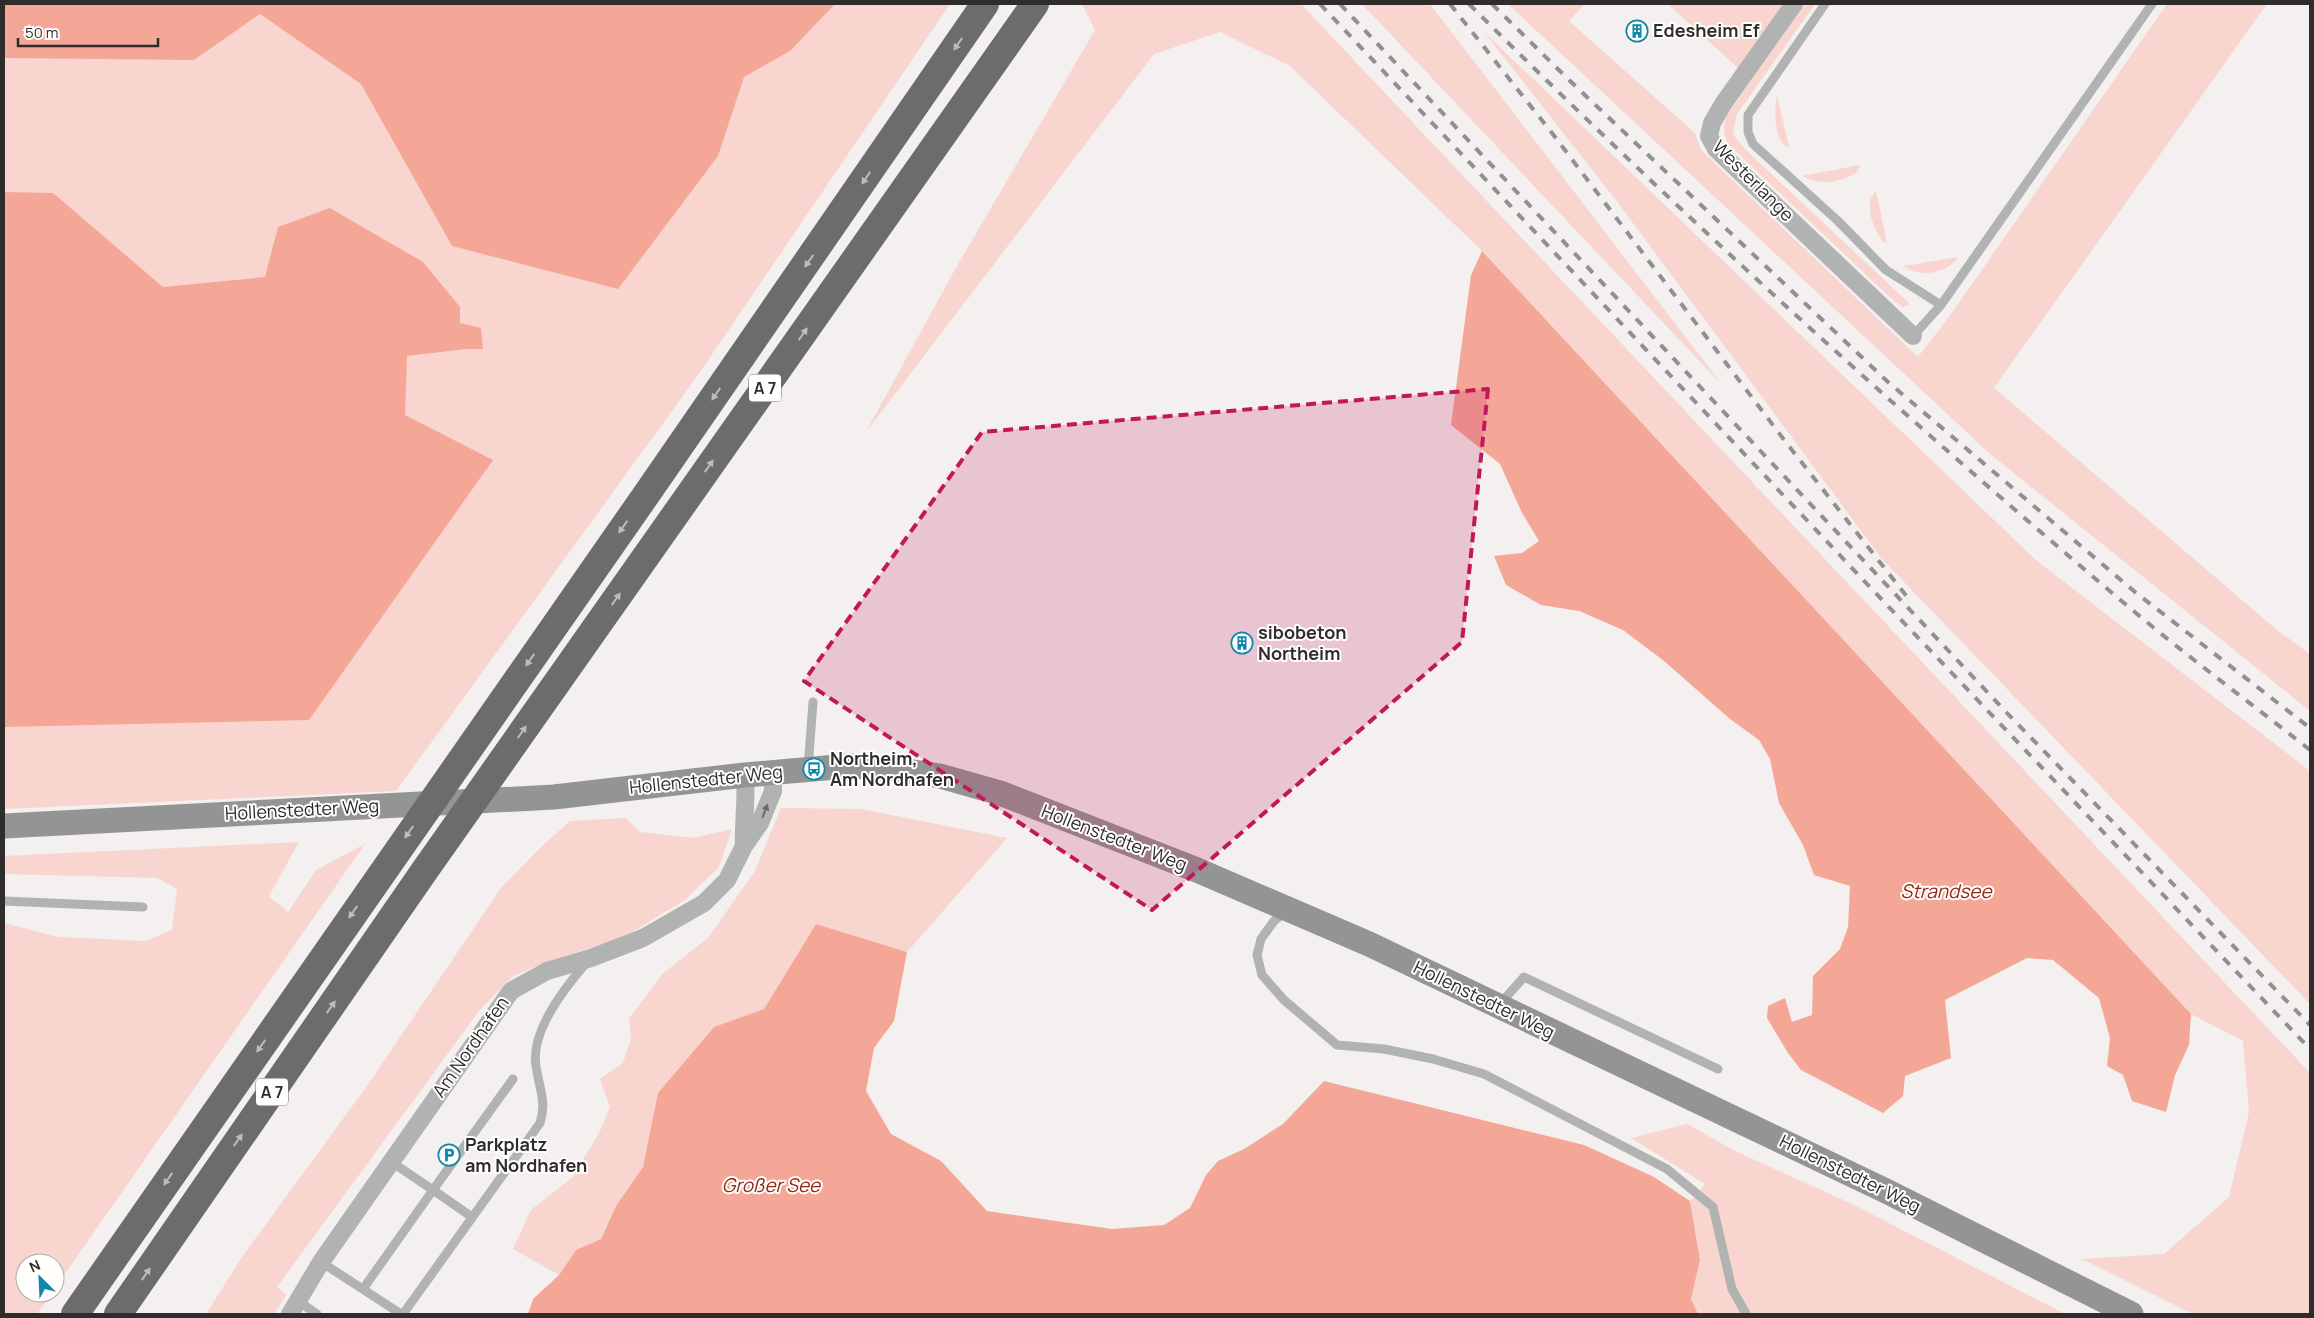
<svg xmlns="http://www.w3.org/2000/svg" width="2314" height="1318" viewBox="0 0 2314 1318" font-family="Manrope,sans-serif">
	<rect width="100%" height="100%" fill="#f3f0ef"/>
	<path fill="#f8d5ce" d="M4,4h946l-252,371 -302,416 -392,18z
		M1082,4h219l1009,1069v241h-117l-111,-55 82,-5 65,-57 20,-85 -6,-71 -52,-27 -709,-763 -192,-185 -70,-34 -66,22 -288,378 87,-159 142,-243z
		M1362,4h68l293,382z
		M1508,4h77l-16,17 126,112 6,17 217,207 31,-40 218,-313h100l-273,384 284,243 32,23v57l-321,-258z
		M1668,4h115l-45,64z
		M1805,4h10l-78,110 -4,21 16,18 161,151 -6,3 -5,-2 -21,-19 -150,-142c-5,-11 -5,-18 -1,-29z
		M1484,32l553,529 273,210v233l-428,-445 -263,-355z
		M1777,95l12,53c-16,-7 -15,-38 -12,-53z
		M1860,165l-3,7c-18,11 -36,14 -55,4z
		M1876,191l11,52 -5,-2c-8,-13 -20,-37 -6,-50z
		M1958,257c-10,17 -40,21 -54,9z
		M781,808l80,1 146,29 -100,114 -91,-28 -52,85 -50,18 -56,66 -15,74 -27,39 -15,33 -25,11 -17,25 -46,-26 18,-39 42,-33 27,-46 10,-24 -10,-28 23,-16 8,-25 -2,-19 33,-45 46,-36 47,-67z
		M626,818l14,14 53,6 39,-9 -13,38 -34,33 -63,38 -70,22 -39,16 -34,35 -202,276 9,8 -11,19h-69l36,-57 125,-171 134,-198 40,-41 29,-26z
		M299,842l-30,54 19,16 28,-42 49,-26 -310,444v-25h-30v30h27l-15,21h-33v-391l54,14 88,4 26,-11 5,-41 -20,-11 -153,-4v-18z
		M1687,1124l48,27 117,53 213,110h-314l-3,-3 -6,3h-44l-7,-15 9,-39 -10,-59 15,-17 -74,-46z"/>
	<path fill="#f5a797" d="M4,4h831l-45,47 -46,26 -26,79 -100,133 -166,-43 -91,-162 -101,-70 -66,46 -190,-2z
		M4,192l49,1 110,94 102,-10 13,-50 52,-19 93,54 37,45v16l21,5 2,21h-17l-59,7 -2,59 88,45 -184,260 -305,7z
		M1482,251l709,763 -2,31 -14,30 -9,37 -34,-11 -9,-26 -16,-9 3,-28 -11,-40 -46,-38 -26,-2 -82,42 6,58 -46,18 -2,20 -20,17 -82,-43 -13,-17 -21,-35 1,-12 17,-8 7,24 20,-7 1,-39 27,-27 8,-22 2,-41 -36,-11 -11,-30 -24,-42 -9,-44 -11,-19 -29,-21 -66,-58 -41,-31 -44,-19 -38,-6 -35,-20 -12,-29 28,-3 17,-12 -17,-28 -22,-49 -49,-39 20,-150z
		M816,924l91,28 -13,69 -20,27 -8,43 25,43 50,27 46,50 125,18 52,-4 26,-17 16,-33 12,-14 26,-12 39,-25 41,-43 260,64 70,32 36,24 10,59 -9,39 7,15h-1170l5,-15 26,-24 17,-25 25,-11 15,-33 27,-39 15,-74 56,-66 50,-18z"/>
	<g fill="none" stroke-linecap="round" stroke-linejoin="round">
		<path stroke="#b1b3b3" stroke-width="9" d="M1825,4l-77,111v17l5,12 85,77 48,49 55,35
			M1913,336l28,-31 211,-301
			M808,769l5,-67
			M4,901l139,6
			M1287,911l-13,10 -13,18 -4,16 5,20 22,25 53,45 47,4 49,10 51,15 183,95 46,38 19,82 14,25
			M1499,1005l25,-28 194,92
			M390,1161l43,29 80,-111
			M321,1262l80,52
			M363,1289l70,-99 39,27
			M298,1301l19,13
			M403,1314l137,-191c7,-21 -1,-35 -4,-57 -6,-35 30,-80 52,-105"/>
		<path stroke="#b1b3b3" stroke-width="18" d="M1794,4l-71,100 -11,19 -3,13 7,13 197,187
			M744,846c-1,-24 3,-47 1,-71
			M290,1314l31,-52 190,-271 36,-20 44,-13 52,-20 61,-35 23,-23 17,-34 16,-23 13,-32 -1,-19"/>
		<path stroke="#939595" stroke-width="25" d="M4,826l550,-29 191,-22 103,-9 40,2 52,8 60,17 197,77 172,74 515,246 247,124"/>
		<path stroke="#6a6c6e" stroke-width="28" d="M75,1314c303,-437 610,-871 910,-1310
			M118,1314l307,-444 610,-866"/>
		<path stroke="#92908f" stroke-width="4" stroke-dasharray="9 9" stroke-linecap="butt" d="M1320,4l547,580 443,465
			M1340,4l667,709 303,312
			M1450,4l102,129 236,312 120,153
			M1469,4c210,209 429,408 655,599 60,51 124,98 186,147
			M1492,4l77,76 319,302 247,210 175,136"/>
	</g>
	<defs><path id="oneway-solid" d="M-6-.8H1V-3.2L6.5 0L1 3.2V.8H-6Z" transform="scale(1.25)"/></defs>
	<g fill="#bcbcbd">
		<use href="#oneway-solid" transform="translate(958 44) rotate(124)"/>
		<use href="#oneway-solid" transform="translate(866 178) rotate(124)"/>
		<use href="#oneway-solid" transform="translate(809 261) rotate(125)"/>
		<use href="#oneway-solid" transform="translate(803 334) rotate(-55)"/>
		<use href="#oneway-solid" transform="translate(716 394) rotate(125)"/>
		<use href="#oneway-solid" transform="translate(709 466) rotate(-55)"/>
		<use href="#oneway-solid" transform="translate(623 527) rotate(125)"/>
		<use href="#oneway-solid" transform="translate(616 599) rotate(-55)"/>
		<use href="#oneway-solid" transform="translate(530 660) rotate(125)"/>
		<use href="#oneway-solid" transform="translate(522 732) rotate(-55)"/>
		<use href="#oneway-solid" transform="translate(409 832) rotate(125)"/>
		<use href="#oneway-solid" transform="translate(353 912) rotate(125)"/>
		<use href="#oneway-solid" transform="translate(331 1007) rotate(-55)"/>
		<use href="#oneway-solid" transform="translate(261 1046) rotate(125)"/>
		<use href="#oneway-solid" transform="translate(238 1140) rotate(-55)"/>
		<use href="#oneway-solid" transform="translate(168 1179) rotate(125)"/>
		<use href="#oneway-solid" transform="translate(146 1274) rotate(-55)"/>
	</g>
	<use fill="#696969" href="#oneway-solid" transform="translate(765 811) rotate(-69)"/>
	<path fill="#c2185b" fill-opacity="0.2" stroke="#c2185b" stroke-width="4" stroke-dasharray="10 6" stroke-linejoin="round" d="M1488,389l-26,253 -310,268 -348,-229 178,-249z"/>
	<defs>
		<g id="building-ring" transform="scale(1.125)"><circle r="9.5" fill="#fffefd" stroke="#0d87ab" stroke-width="1.5"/><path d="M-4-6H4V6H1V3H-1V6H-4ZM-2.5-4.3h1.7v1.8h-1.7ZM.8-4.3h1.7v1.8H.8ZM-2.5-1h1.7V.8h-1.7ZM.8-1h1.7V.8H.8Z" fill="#0d87ab"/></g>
		<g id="bus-ring" transform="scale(1.125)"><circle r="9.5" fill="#fffefd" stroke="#0d87ab" stroke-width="1.5"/><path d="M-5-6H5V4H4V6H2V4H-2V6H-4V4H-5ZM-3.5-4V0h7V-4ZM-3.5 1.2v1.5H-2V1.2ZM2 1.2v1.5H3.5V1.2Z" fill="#0d87ab"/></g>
		<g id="parking-ring" transform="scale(1.125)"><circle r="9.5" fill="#fffefd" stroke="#0d87ab" stroke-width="1.5"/><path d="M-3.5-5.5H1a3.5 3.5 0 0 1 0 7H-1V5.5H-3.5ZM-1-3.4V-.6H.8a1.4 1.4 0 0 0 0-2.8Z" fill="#0d87ab"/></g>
	</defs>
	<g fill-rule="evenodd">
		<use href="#building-ring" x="1637" y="31"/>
		<use href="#building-ring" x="1242" y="643"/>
		<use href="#bus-ring" x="814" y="769"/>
		<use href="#parking-ring" x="449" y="1155"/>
	</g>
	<g text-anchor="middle" stroke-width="4" stroke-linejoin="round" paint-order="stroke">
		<g fill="#fffefd" stroke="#6d6c6b" stroke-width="1">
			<rect x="749" y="374.5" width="32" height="27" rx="4"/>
			<rect x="256" y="1078.5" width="32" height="27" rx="4"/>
		</g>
		<g font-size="16" font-weight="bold" fill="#2e2d2c">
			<text x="765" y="394">A 7</text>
			<text x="272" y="1098">A 7</text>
		</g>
		<g font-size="18" font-weight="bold" fill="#2e2d2c" stroke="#fffefd" text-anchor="start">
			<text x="1653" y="37">Edesheim Ef</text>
			<text x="1258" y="639">sibobeton<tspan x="1258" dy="21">Northeim</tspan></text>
			<text x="830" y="765">Northeim,<tspan x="830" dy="21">Am Nordhafen</tspan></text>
			<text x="465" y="1151">Parkplatz<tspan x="465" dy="21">am Nordhafen</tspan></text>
		</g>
		<g font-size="18" fill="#2e2d2c" stroke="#fffefd">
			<text transform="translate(1753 181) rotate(45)" y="6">Westerlange</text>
			<text transform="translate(706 780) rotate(-6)" y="6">Hollenstedter Weg</text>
			<text transform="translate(302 810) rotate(-3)" y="6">Hollenstedter Weg</text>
			<text transform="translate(1114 838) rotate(21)" y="6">Hollenstedter Weg</text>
			<text transform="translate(1484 1000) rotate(26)" y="6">Hollenstedter Weg</text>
			<text transform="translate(471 1047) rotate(-55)" y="6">Am Nordhafen</text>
			<text transform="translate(1850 1174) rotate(26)" y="6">Hollenstedter Weg</text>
		</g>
		<g font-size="19" font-style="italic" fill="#942614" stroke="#fffefd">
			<text x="1946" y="898">Strandsee</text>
			<text x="771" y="1192">Großer See</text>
		</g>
	</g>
	<rect width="2314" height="1318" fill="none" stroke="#2e2d2c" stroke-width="10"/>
	<g transform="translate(40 1278) rotate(336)"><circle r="24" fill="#fffefd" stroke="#abaaa9"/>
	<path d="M0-4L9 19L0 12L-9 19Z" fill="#0d87ab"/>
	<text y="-8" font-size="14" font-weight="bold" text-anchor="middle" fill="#2e2d2c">N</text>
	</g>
	<path d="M18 38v8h140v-8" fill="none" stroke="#2e2d2c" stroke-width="2.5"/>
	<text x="25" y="38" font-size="15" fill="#2e2d2c" stroke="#fffefd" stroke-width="4" paint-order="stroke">50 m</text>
</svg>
